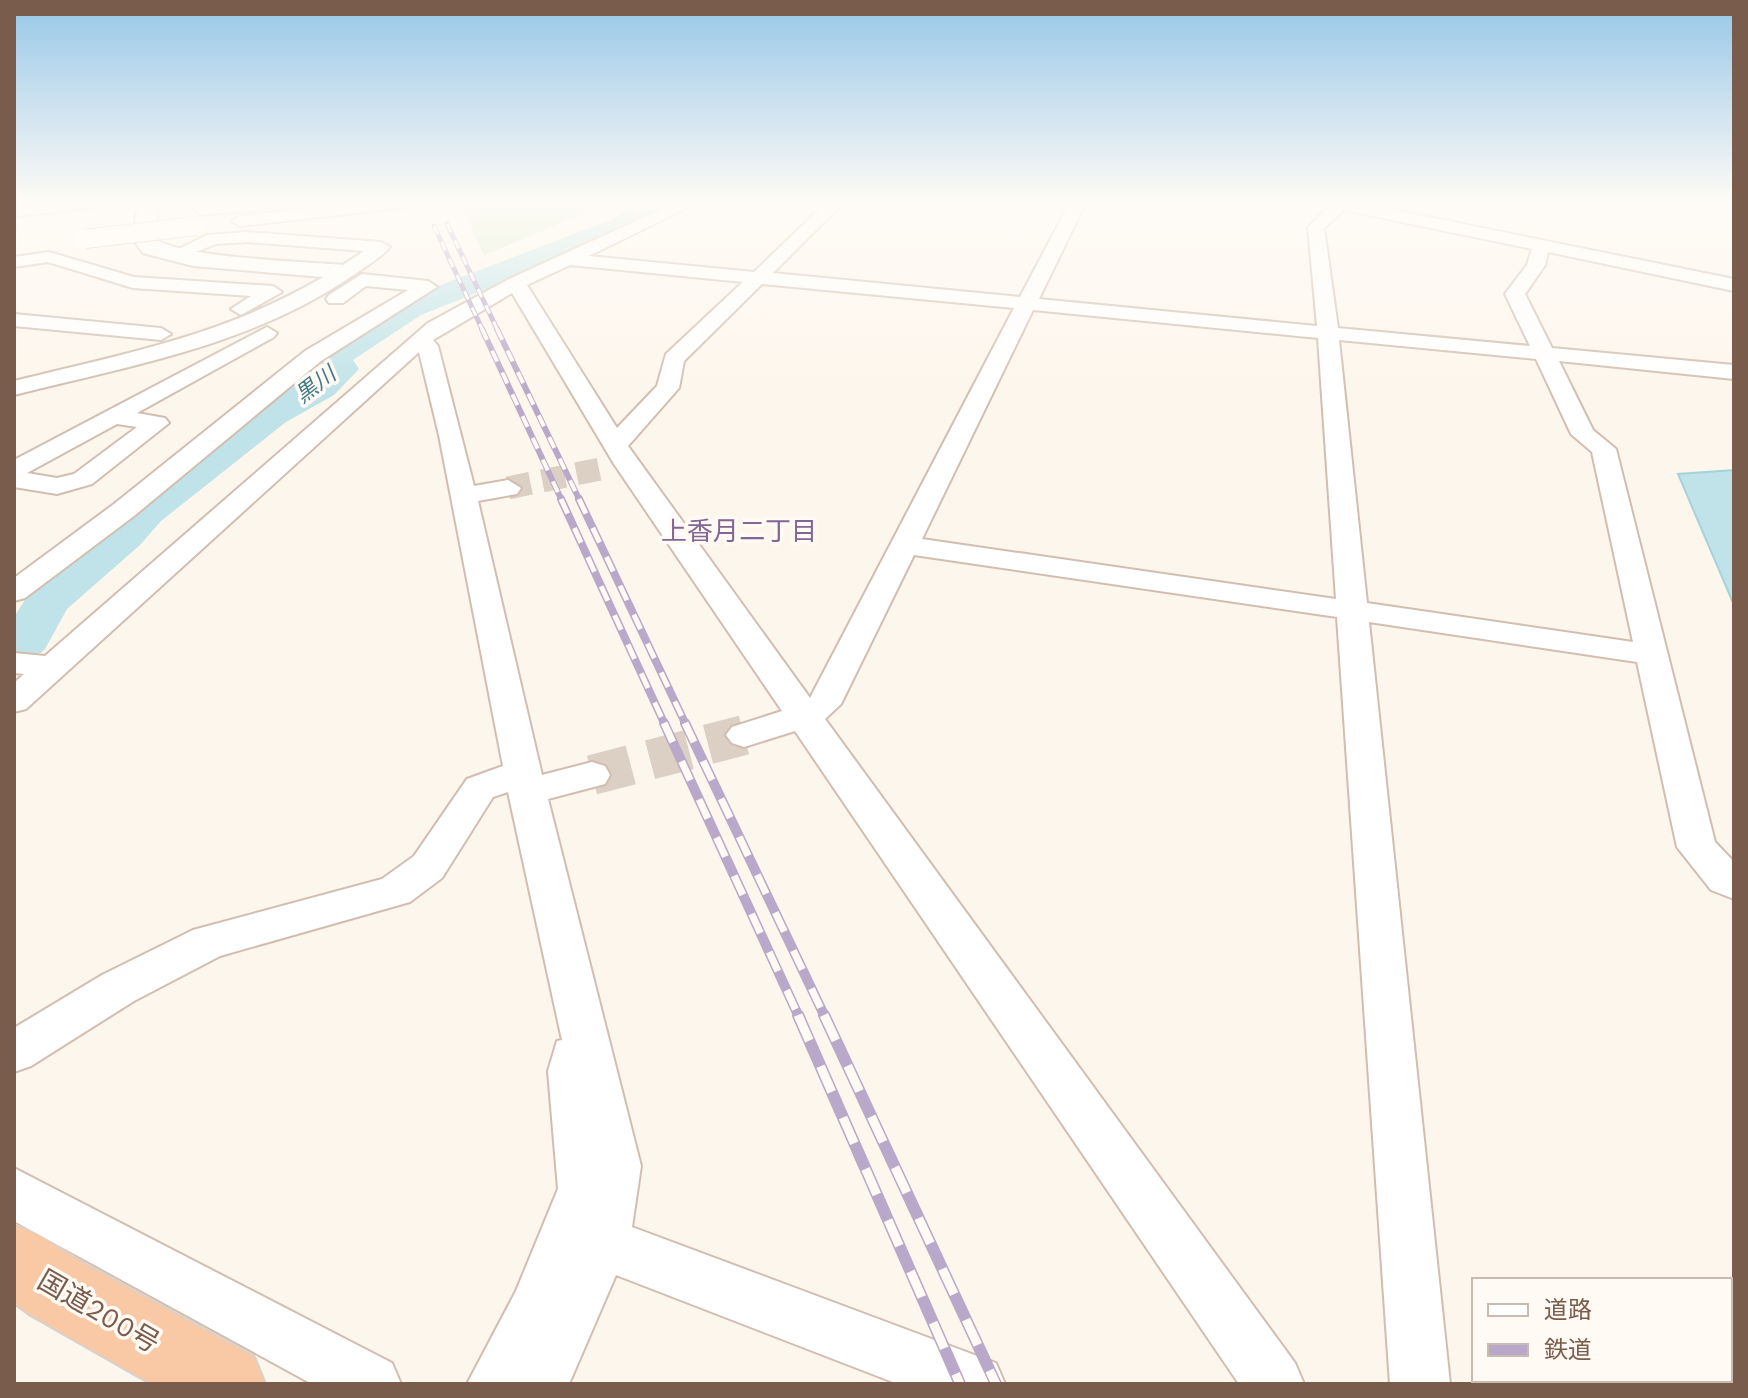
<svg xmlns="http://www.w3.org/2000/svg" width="1748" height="1398" viewBox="0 0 1748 1398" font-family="'Work Sans','Noto Sans JP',sans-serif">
	<rect width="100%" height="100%" fill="#fdf6ec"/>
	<path fill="#d8ecc9" d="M459,200h157l-132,55z"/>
	<path fill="#bfe3e8" stroke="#a5d3da" stroke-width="2" d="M1734,470v135l-56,-131z"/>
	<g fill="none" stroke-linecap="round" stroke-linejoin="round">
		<path fill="#bfe3e8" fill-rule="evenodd" d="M642,200h29l-40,31 -210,84 -68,45 6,9 -25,26 -48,27 -125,99 -21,24 -73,64 -22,40 -13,11 -18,4v-47l16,-25 78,-65 23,-24 129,-97 63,-39 -6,-9 5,-7 77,-50 214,-82z"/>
		<path stroke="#dcd0c4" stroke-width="23" stroke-dasharray="23 12" stroke-linecap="butt" d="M508,488l92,-19"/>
		<path stroke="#dcd0c4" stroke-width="40" stroke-dasharray="40 20" stroke-linecap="butt" d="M592,775l152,-40"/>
		<g stroke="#d1beb0" stroke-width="4">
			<path id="minor" d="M14,200h11l-5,13 -6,2z
				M196,200h16l-1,4 55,-4 5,4 -8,5 -61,6 -8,-5z
				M384,200h49l-8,5 -185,21 -8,-5 8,-5z
				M682,200h21l-114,56 165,16 75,-72h17l-73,73 247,24 51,-97h16l-48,99 278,27 -9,-99 21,-20 -17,-7h32l390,79v12l-186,-39 -3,13 -20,29 27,54 182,17v14l-175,-18 34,69 23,19 99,393 19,20v37l-23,-9 -34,-43 -40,-185 -268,-40 81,762h-60l-53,-767 -423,-62 -73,149 -16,15 470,644 9,21h-65l-444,-653 -51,16 -12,-4 -6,-8 6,-8 50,-16 -168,-247 -102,-171 -79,47 5,6 36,140 34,-6 13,8 -4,6 -39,7 64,274 50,-13 13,4 5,9 -5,9 -57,15 93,367 -9,61 364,136 9,21h-107l-282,-109 -47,109h-102l49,-93 42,-102 -10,-118 9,-30 5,-1 -54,-248 -15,5 -51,81 -32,24 -190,54 -86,45 -103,65 -17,6v-44l88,-53 91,-45 189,-51 32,-23 53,-77 36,-13 -64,-331 -20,-83 -393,357 -12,3v-29l10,-9 -10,-1v-20l31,3 383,-333 81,-44zM1344,210l188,39 -5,16 -22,29 25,52 -192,-18 -14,-100zM570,265l173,17 -77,72 -9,32 -40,42 -90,-143zM762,284l252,24 -204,390 -182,-252 51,-58 5,-27zM1033,310l285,28 18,261 -414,-60zM1339,340l197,19 35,75 21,18 41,190 -266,-39z
				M247,232l134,10 9,5c-11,13 -30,23 -44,33 -99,66 -218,86 -332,115v-14c133,-33 234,-50 350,-130l-117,-9 -31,2 -40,16 -9,-5 40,-20z
				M49,252l85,25 139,9 9,6 -41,23 -10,-6 20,-13 -118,-8 -85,-26 -34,5v-10z
				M362,274l66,7 9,6 -116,74 -187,155 -109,82 -11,3v-23l100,-74 191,-153 103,-61 -42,-4 -23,17h-14l-3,-4 3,-4z
				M14,314l147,14 10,6 -10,6 -147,-14z
				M267,327l10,6 -3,4 -137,76 28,5 4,5 -77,61 -35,10 -43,-7v-27zM117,424l20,3 -63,47 -17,4 -30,-5z
				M14,1168l378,195 9,21h-89l-298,-163z"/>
		</g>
		<g stroke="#d1beb0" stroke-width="4">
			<path id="tertiary" d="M55,200h59l-10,6 -90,11v-12z
				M139,200h20l-5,37c17,21 159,25 192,28l12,7 -12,7 -153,-13 -50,-13 -11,-15z"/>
		</g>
		<g stroke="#dad1cd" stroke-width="4">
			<path id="trunk" d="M14,1225l25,10 42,27 173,95 11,27h-113l-123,-70 -15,-11z"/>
		</g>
		<use href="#minor" fill="#fff" fill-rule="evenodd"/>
		<use href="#tertiary" fill="#fff" fill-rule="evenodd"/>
		<use href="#trunk" fill="#f9c8a4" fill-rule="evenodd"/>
		<g stroke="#b9a8c9" stroke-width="5">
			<path id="rail-far4" d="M447,224l51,107
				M434,226l49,105"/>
		</g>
		<g stroke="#b9a8c9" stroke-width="6">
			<path id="rail-far3" d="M482,329l80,172
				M497,329l83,172"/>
		</g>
		<g stroke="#b9a8c9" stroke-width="8">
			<path id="rail-far2" d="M561,499l104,226
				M579,499l107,226"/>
		</g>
		<g stroke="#b9a8c9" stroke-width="10">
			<path id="rail-far1" d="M664,723l135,294
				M685,723l140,294"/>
		</g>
		<g stroke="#b9a8c9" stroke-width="12">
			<path id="rail" d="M798,1015l162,369
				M824,1015l172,369"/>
		</g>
		<use href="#rail-far4" stroke="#fffaf3" stroke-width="3" stroke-dasharray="9" stroke-linecap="butt"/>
		<use href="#rail-far3" stroke="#fffaf3" stroke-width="4" stroke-dasharray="12" stroke-linecap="butt"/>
		<use href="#rail-far2" stroke="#fffaf3" stroke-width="5" stroke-dasharray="16" stroke-linecap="butt"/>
		<use href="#rail-far1" stroke="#fffaf3" stroke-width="7" stroke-dasharray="21" stroke-linecap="butt"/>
		<use href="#rail" stroke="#fffaf3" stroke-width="9" stroke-dasharray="28" stroke-linecap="butt"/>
		<g stroke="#d1beb0" stroke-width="20" stroke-linecap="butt">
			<path id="minor-bridge" d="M85,239l111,-13"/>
		</g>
		<use href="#minor-bridge" stroke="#fff" stroke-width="18"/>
	</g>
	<linearGradient id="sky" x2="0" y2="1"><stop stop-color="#97c7e8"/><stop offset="0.51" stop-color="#fefbf6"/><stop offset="1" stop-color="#fefbf6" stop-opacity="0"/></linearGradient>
	<rect width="1748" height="396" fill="url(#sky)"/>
	<g text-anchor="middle" stroke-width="7" stroke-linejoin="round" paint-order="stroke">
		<g font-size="22" font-style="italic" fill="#437c86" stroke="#fffaf3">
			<text transform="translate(315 384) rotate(-37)" y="8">黒川</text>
		</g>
		<g font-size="26" fill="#846695" stroke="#fffaf3">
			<text x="739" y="540">上香月二丁目</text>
		</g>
		<g font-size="28" fill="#7a5c4d" stroke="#fffaf3">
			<text transform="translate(99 1311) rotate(30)" y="10">国道200号</text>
		</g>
	</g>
	<rect width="1748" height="1398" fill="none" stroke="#7a5c4d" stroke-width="32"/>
	<rect x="1472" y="1278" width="260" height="104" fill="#fffaf3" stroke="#cabbb1" stroke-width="2"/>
	<rect x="1488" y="1304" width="40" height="12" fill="#ffffff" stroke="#cabbb1" stroke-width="2"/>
	<text x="1544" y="1318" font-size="24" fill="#7a5c4d">道路</text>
	<rect x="1488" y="1344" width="40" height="12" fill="#b9a8c9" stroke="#cabbb1" stroke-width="2"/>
	<text x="1544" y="1358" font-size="24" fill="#7a5c4d">鉄道</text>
</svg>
